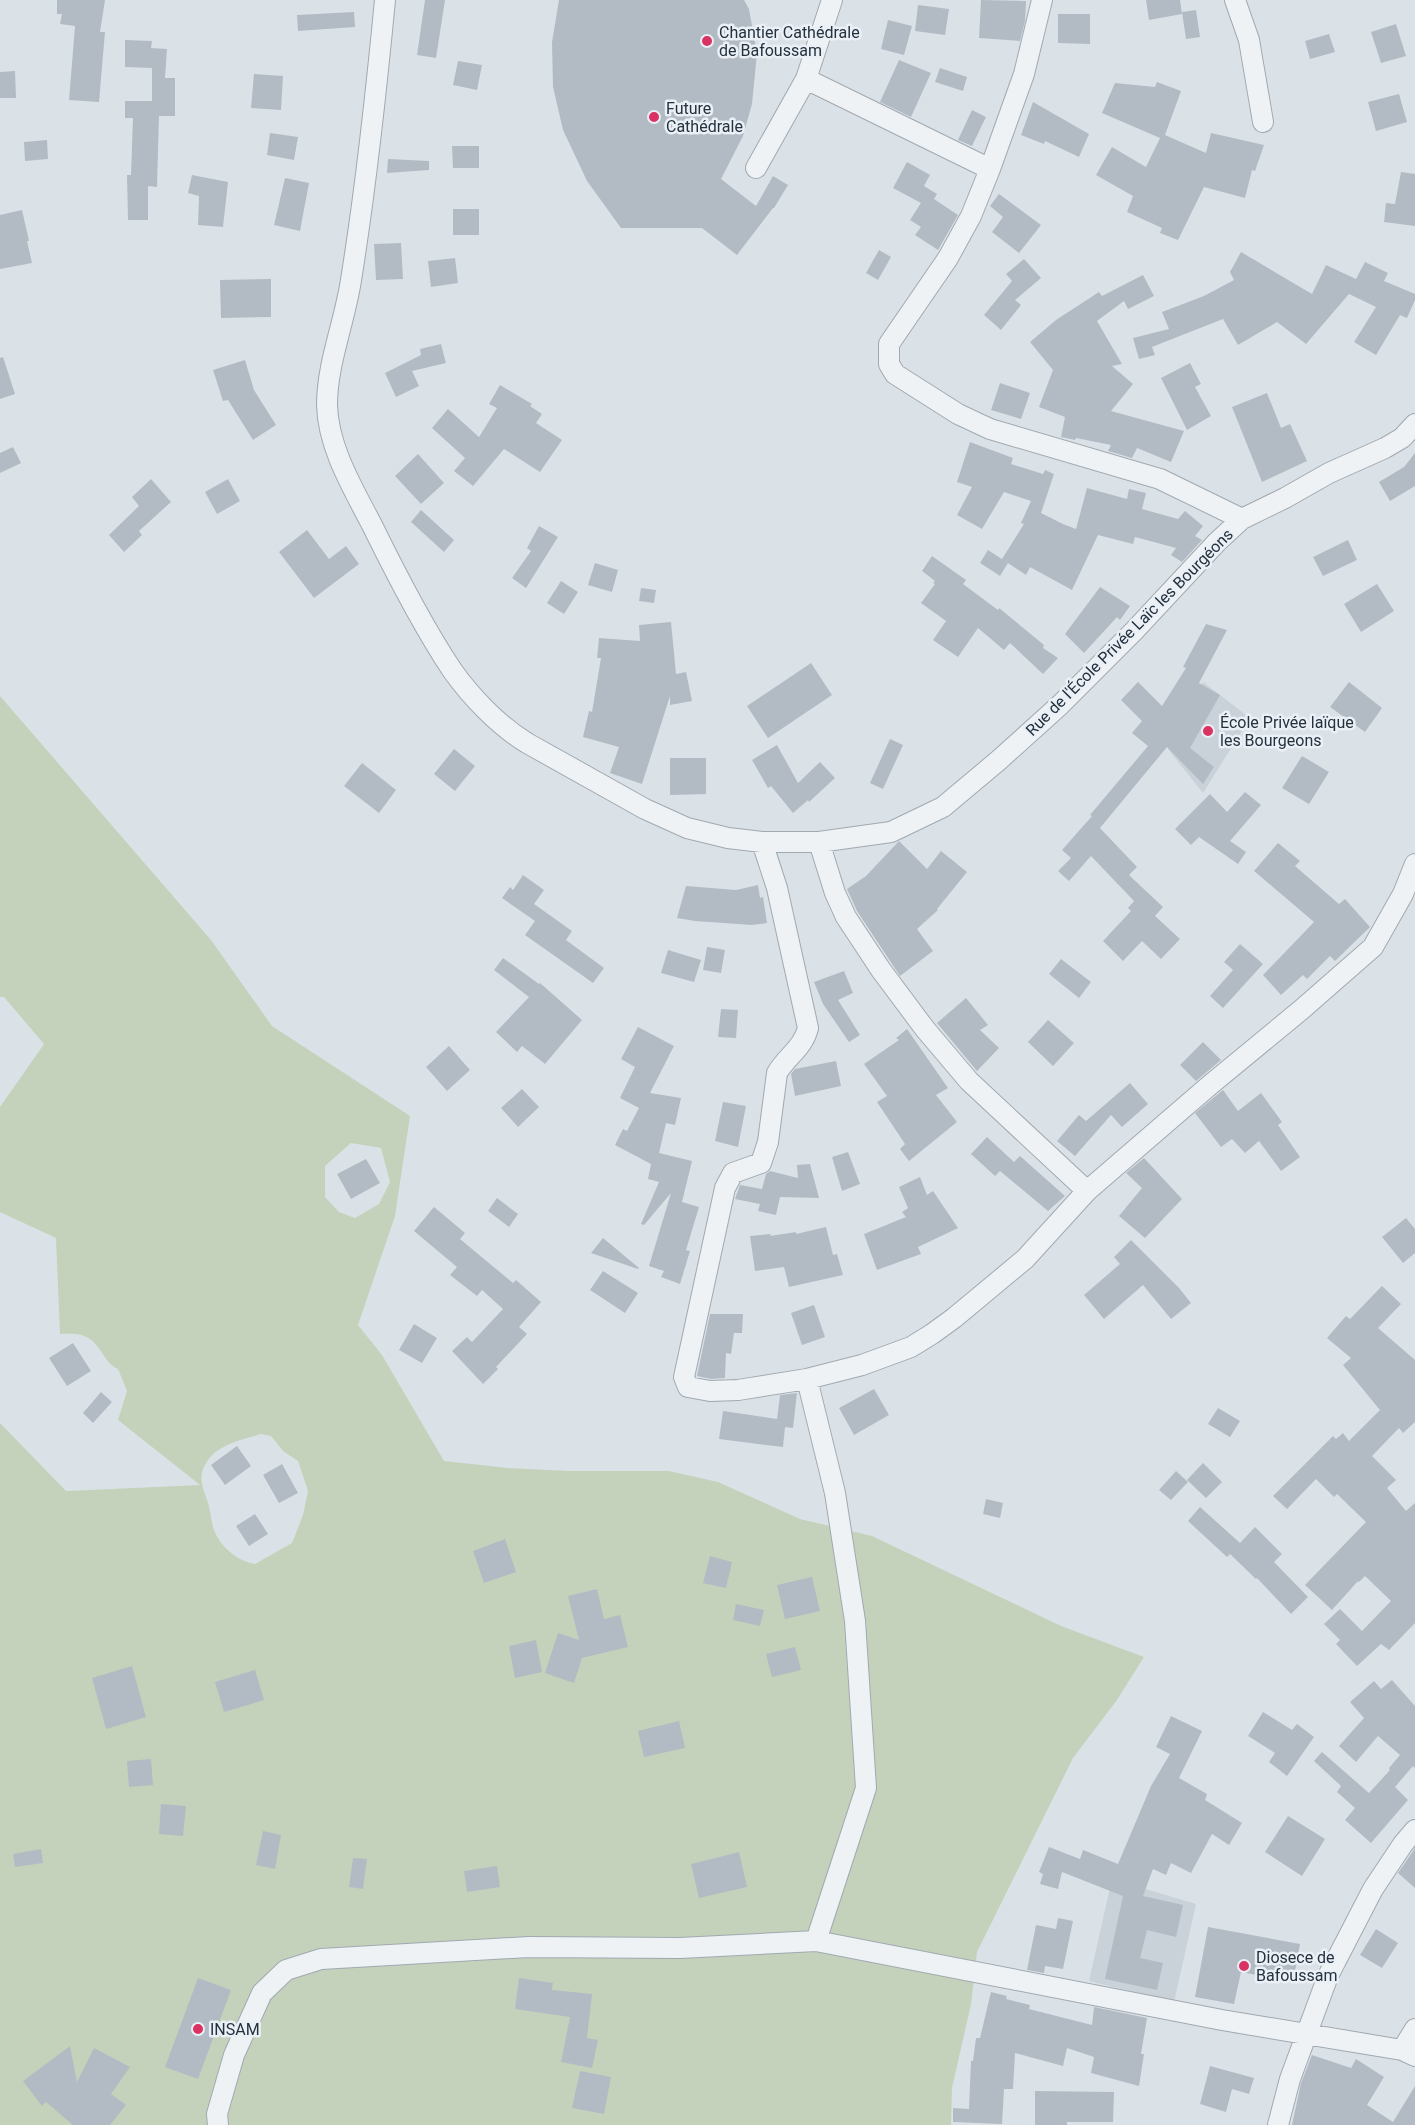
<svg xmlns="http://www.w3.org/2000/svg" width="1415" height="2125" viewBox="0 0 1415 2125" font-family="Roboto,sans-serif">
	<rect width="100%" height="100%" fill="#dbe2e7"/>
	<path fill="#c9d1d9" d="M1203,682l47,36 -47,75 -35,-44 -1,-5z
		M1112,1879l84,25 -22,98 -85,-21z"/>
	<path fill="#c4d2bb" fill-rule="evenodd" d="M0,696l211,244 61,86 138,90 -15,100 -37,109 24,30 62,106 64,7 61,3h100l49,11 82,37 72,17 189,90 83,31 -27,43 -44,58 -96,194 -6,52 -19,84 -1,37h-951v-702l66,68 134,-6 -82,-65 9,-29 -9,-22c-15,-6 -17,-27 -34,-33 -7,-3 -17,-2 -24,-2l-4,-96 -56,-26v-105l44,-63 -40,-47h-4zM351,1143l30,5 9,34 -11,22 -24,14 -16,-6 -14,-15v-31zM261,1434l10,2 12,15 15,10 10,30 -5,24 -11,28 -37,21c-17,-3 -34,-16 -41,-34 -3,-8 -3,-18 -6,-27 -5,-17 -12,-25 0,-43 11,-16 36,-21 53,-26z"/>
	<path fill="#b2bbc4" d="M57,0h48l-5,32h5l-6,70 -30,-2 6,-74 -15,-2 2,-10h-5z
		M425,0h20l-9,58 -19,-3z
		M559,0h185l5,9 8,44 -5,51 -9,32 -22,43 35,27 17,-30 15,9 -14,23h-1l-36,47 -35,-27h-81l-34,-47 -24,-51 -10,-43 -1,-45z
		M981,0l45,1 -1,20 -5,20 -41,-3z
		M1146,0h34l2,14 -33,6z
		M918,5l31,4 -4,26 -30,-4z
		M1196,10l4,27 -14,2 -4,-27z
		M354,12l1,15 -57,4 -1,-16z
		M1058,14h32v30l-32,-1z
		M888,20l24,6 -8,29 -23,-6z
		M1396,24l10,32 -25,7 -10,-31z
		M1329,34l6,18 -25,7 -5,-18z
		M125,40l27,1 -1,7 16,1 -2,29h10v38h-16l-2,71 -9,-1v34h-20l-1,-45h4l2,-57h-8v-17h27v-33l-27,-1z
		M899,60l32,13 -20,44 -31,-15z
		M458,61l24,4 -5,25 -24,-5z
		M940,68l27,9 -4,14 -28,-9z
		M15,71l1,27h-16v-26z
		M254,74l29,2 -2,34 -30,-2z
		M1157,82l24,9 -16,44 41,18 5,-20 53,12 -9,26 -3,-1 -7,28 -41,-11 -26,53 -18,-7 2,-5 -35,-16 6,-16 -37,-21 16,-28 34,20 14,-29 -58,-25 13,-30 40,4z
		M1399,94l8,28 -31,9 -8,-29z
		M1033,102l56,32 -10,23 -34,-16 -1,3 -23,-9z
		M972,110l14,7 -14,29 -14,-6z
		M270,133l28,4 -4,23 -27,-5z
		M47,140l1,19 -23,2 -1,-19z
		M452,146h27v22h-26z
		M388,159l41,2v9l-42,3z
		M907,162l23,13 -6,11 13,8 -3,5 24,16 -20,35 -23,-15 6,-8 -11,-7 11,-17 -28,-15z
		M1401,172l14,2v52l-31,-4 2,-19 9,1z
		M192,175l36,7 -5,45 -25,-2 1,-29 -11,-3z
		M285,178l24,5 -9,48 -26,-6z
		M999,194l42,31 -22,28 -27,-21 11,-15 -13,-11z
		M453,209h26v26h-26z
		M22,210l7,31h-2l5,22 -32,6v-54z
		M401,243l2,36 -27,1 -2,-36z
		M879,250l12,7 -13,23 -12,-7z
		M1241,252l71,42 14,-29 30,14 9,-17 23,11 -4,8 31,13v6l-8,18 -7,-3 -24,40 -22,-13 22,-35 -27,-13 -43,50 -29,-22 -39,23 -15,-26 -71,28 3,8 -16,4 -6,-21 36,-9 -7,-17 42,-16 30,-16 -4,-8z
		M455,258l3,25 -27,4 -3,-26z
		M1024,259l17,19 -26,22 6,5 -20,25 -17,-15 28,-34 -6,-7z
		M1143,275l11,21 -26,13 -4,-8 -27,20 25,43 -10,2 21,18 -22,27 73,20 -13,31 -34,-14 -5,10 -24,-7 3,-6 -35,-7 -1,2 -14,-3 4,-20 -26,-10 14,-37 -23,-28 26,-22 43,-28 3,4z
		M271,279v38l-50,1 -1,-38z
		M441,344l5,19 -34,8 7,15 -23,11 -11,-24 36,-18 -1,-6z
		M3,357l12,37 -15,5v-41z
		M245,360l9,30 22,35 -23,15 -25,-40 -5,1 -10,-31z
		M1190,363l11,21 -6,3 16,29 -24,14 -26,-52z
		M1000,383l30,10 -9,26 -30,-9z
		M500,385l32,19 -2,2 12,8 -6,9 26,17 -22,32 -36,-23 -31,37 -19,-15 11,-13 -33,-30 16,-19 31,28 18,-29 -8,-4z
		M1267,393l14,35 9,-4 17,37 -45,21 -30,-75z
		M970,442l43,16 -2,6 32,10 2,-4 9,4 -13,39 22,11 13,5 11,-41 40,11 2,-10 17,4 -4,16 36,10 7,-8 18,15 -8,10 7,4 -20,22 -11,-7 5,-7 -41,-11 -2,7 -35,-9 -26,55 -42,-23 -4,8 -24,-16 22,-35 -3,-1 10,-22 -27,-9 -22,37 -25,-14 15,-28 -15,-5z
		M13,447l8,16 -21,10v-20z
		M1415,453v33l-25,15 -11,-19 25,-15z
		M418,454l26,29 -23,21 -26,-28z
		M151,479l20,23 -32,29 3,4 -18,17 -15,-17 30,-29 -7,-9z
		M228,479l12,22 -23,13 -12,-22z
		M421,510l33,30 -10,12 -33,-30z
		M539,526l19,11 -32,51 -14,-10 19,-27 -4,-3z
		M307,530l22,29 17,-13 13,18 -45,34 -35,-46z
		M1348,540l9,20 -34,16 -10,-19z
		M988,550l20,13 -8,13 -20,-13z
		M932,556l34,24 -3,4 35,26 1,-2 45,37 -1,3 15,10 -15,16 -33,-31 -6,7 -26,-22 -20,29 -25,-17 13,-19 -25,-18 14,-19 -2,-1 2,-2 -13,-10z
		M595,563l23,7 -6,22 -24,-7z
		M561,581l17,11 -14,22 -17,-11z
		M1377,584l17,27 -33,21 -17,-28z
		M1100,587l30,19 -10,14 -3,-3 -33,36 -19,-19z
		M641,588l15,2 -2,13 -15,-2z
		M671,622l5,52 10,-2 6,29 -22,4v-9l-28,88 -32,-11 9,-26 -36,-10 6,-26 3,1 9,-54h-4l2,-20 41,3 -1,-16z
		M1206,624l21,6 -28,53 21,12 -30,53 24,19 -11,17 -36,-37 -67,81 37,39 -8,8 34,32 -8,9 25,23 -19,20 -19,-18 -19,20 -20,-20 28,-30 -3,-3 6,-7 -43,-45 -22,25 -11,-10 13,-13 -9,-8 30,-34 -2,-1 58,-69 -16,-13 10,-12 -21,-21 17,-18 24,24 24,-38 -3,-1z
		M811,663l21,32 -64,43 -21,-32z
		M1349,682l33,26 -17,24 -35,-25z
		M890,739l13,6 -20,44 -13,-6z
		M777,745l21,38 22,-21 15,16 -26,24 -1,-2 -15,13 -22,-27 -3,2 -16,-28z
		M454,749l21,17 -20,25 -21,-17z
		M1302,756l27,16 -20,32 -27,-16z
		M670,758h36v36l-36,1z
		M362,763l34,27 -17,23 -35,-27z
		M1245,792l16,13 -31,36 16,11 -8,12 -39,-27 -8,8 -16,-16 35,-35 17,18z
		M899,841l28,28 14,-18 26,21 -30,37 1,1 -21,19 16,22 -33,25 -43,-65 -10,-22 19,-13z
		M1278,843l22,18 -5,5 44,38 6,-5 25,28 -35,34 -5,-5 -23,23 -4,-4 -22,20 -18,-20 51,-53 -60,-51z
		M523,875l21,15 -10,14 38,27 -6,9 38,28 -11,15 -68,-48 10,-14 -33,-23 8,-11 3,3z
		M758,885l2,13 3,-1 4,26 -15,2 -57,-4 -18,-3 9,-32 50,4z
		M1240,944l23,20 -40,44 -13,-12 23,-26 -9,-8z
		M707,947l18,3 -4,23 -18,-3z
		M668,950l33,10 -7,22 -33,-9z
		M503,958l36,26 1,-1 42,37 -37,44 -23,-18 -5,6 -21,-20 33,-35 -35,-27z
		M1061,959l30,23 -12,16 -30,-24z
		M844,971l9,22 -15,7 22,35 -11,7 -26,-38 -9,-22z
		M966,998l22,27 -8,5 19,18 -22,23 -40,-48z
		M721,1009l17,1 -2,28 -18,-1z
		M1048,1020l26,23 -21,23 -25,-24z
		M638,1027l36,19 -24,47 31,5 -6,27 -9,-2 -7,30 33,8 -10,41 17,5 -13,43 4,1 -10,33 -19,-7 3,-6 -15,-5 22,-73 -27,32 -3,-1 18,-42 -11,-3 3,-15 -36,-19 8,-16 4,2 12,-23 -19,-10 15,-31 -14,-8z
		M907,1029l41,59 -12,7 21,27 -48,39 -9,-12 5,-5 -28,-42 10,-6 -23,-32 35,-24 -3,-2z
		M1203,1042l18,18 -25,21 -16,-16z
		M449,1046l21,24 -23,21 -21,-24z
		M836,1061l5,25 -46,10 -4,-22 4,-5z
		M1130,1083l18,21 -26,23 -11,-12 -36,41 -18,-15 22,-26 7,6z
		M522,1089l17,18 -21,20 -17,-19z
		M1223,1090l15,21 23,-18 21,29 -4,3 22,32 -19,14 -22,-30 -14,12 -13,-14 -11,8 -26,-34z
		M723,1102l23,4 -8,41 -23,-6z
		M987,1137l27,25 6,-6 45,40 -17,15 -48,-40 -5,5 -24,-22z
		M848,1152l12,32 -18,7 -10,-34z
		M1144,1158l38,41 -37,39 -26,-22 23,-28 -16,-15z
		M366,1159l14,24 -29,16 -14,-25z
		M810,1164l9,34 -39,-1 -4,18 -18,-4 2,-7 -25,-5 5,-14 22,4 4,-15 4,-3 28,7 -1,-13z
		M920,1177l7,18 6,-4 25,37 -40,19 3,7 -44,16 -13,-36 42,-17 -4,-5 6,-4 -9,-21z
		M497,1198l21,16 -9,13 -21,-16z
		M434,1207l31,26 -5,6 53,44 3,-3 25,22 -22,25 8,7 -31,33 2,2 -15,15 -31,-33 15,-14 5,5 31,-33 -21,-19 -5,6 -27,-21 7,-8 -43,-36z
		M1406,1218l9,11v24l-12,10 -21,-26z
		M826,1227l7,28 4,-1 6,21 -54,12 -5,-20 -29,4 -5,-35 21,-2 -1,2 26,-4v2z
		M603,1238l36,30 -1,1 -47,-16z
		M1131,1240l48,48 12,15 -20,16 -28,-34 -39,34 -20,-24 36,-31 -6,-7z
		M603,1271l35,22 -13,20 -35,-23z
		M1382,1286l19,18 -23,24 37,32v62l-12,11 -4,-5 -27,28 24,24 -9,8 19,23 9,-8v120l-26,27 -8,-6 -24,22 -21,-22 4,-4 -16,-16 16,-15 22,22 29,-30 -26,-25 -6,6 -1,-1 -26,29 -27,-25 61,-63 -29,-28 -3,3 -18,-18 -29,30 -14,-13 60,-60 3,3 7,-6 6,8 31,-31 -37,-45 8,-7 -24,-20 19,-22 4,3z
		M814,1305l11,32 -23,8 -11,-32z
		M710,1314h33l-1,19h-8l-3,21 -5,-1 -1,25 -14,1 -14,-3z
		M414,1324l23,14 -15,25 -23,-13z
		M73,1343l18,28 -24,15 -18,-28z
		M874,1389l15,26 -35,20 -15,-27z
		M101,1392l11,10 -19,21 -10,-10z
		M797,1393l-4,35 -8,-1 -2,20 -64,-8 4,-28 54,8 3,-24z
		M1218,1408l22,13 -10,16 -22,-13z
		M237,1446l14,20 -26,19 -14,-20z
		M1203,1463l19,19 -16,16 -19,-18z
		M282,1464l16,29 -19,10 -16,-28z
		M1176,1471l12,11 -17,18 -12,-10z
		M986,1499l17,4 -3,15 -17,-4z
		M1200,1507l40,36 15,-16 27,27 -8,8 34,35 -17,17 -34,-36 -1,1 -26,-25 -3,3 -39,-36z
		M255,1514l13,20 -19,12 -13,-20z
		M505,1539l11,33 -32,11 -11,-32z
		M710,1556l22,6 -6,26 -23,-5z
		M812,1577l8,34 -35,8 -8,-34z
		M597,1589l7,30 16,-4 8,32 -46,11 -8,25 -29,-10 13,-40 21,7 -11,-44z
		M736,1604l28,6 -4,16 -27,-6z
		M536,1640l6,32 -27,6 -6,-32z
		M795,1647l6,23 -29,7 -6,-23z
		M132,1666l14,51 -40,12 -14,-51z
		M255,1670l9,30 -40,12 -9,-30z
		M1392,1680l23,26v62l-2,-2 -18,21 13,13 -37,43 -26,-23 10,-12 -18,-16 4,-6 -27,-25 8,-9 47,41 21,-23 -1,-2 11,-13 -22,-19 -22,26 -17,-16 25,-28 -14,-16 24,-21 7,8z
		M1263,1712l29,18 5,-6 17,13 -27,39 -18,-14 6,-9 -27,-17z
		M1171,1716l31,15 -23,47 28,16 -2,6 37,23 -13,22 -17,-11 -21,39 -20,-10 -5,12 -13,-6 -10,27 40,9 -7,32 -29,-7 -7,28 23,5 -6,27 -52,-11 18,-83 -61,-24 -4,17 -18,-5 3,-10 -4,-2 10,-25 31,12 3,-9 35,14 33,-78 19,-32 -14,-7z
		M679,1721l6,27 -41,9 -6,-26z
		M151,1759l2,26 -24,2 -2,-26z
		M161,1804l25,2 -3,30 -24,-2z
		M1288,1816l37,23 -23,37 -37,-24z
		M263,1831l18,4 -6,34 -19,-4z
		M1415,1848v40l-17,-15z
		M41,1849l2,14 -28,4 -2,-13z
		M739,1852l8,35 -48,11 -8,-34z
		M353,1858l14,1 -4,30 -14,-2z
		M497,1866l3,21 -33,5 -3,-21z
		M1058,1918l15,3 -10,48 -18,-3 -1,7 -17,-3 9,-45 20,4z
		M1208,1927l92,17 -7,38 -52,-10 -7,32 -39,-7z
		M1376,1929l22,14 -16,25 -22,-13z
		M198,1978l33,12 -33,89 -33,-12z
		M519,1978l34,5 -1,7 40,4 -5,44 11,2 -6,28 -31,-6 9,-45 -55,-8z
		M991,1992l16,4 -1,3 24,6 -1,4 63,16 2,-18 53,11 -6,36h3l-5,32 -48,-13 3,-16 -27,-9 -4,18 -48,-13 -2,36h-9l-2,35 -49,-2v-14l16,1 2,-48h2l3,-23h4z
		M70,2046l7,36 17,-34 36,19 -19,27 15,11 -16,20h-37l-27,-23 -4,4 -19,-25z
		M1312,2055l39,13 5,-9 28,18 -17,28 26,17 22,-36v39h-123l9,-42z
		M1210,2066l44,12 -5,16 -17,-5 -6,23 -26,-8z
		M580,2071l31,6 -7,37 -32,-6z
		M1035,2091l79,1 -1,30h-46v3h-32z"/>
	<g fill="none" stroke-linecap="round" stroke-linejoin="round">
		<g stroke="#a0a9b1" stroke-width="22">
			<path id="minor" d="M385,0c-9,94 -19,187 -34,280 -6,41 -24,83 -24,125 1,43 27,85 46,122 24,49 49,98 79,143 19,27 47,56 75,73l118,66 42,19 41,10 34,4h57l72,-10 52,-25 56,-47 61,-55 74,-74 83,-89 25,-23 43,-21 44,-25 56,-25 17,-10 13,-14
				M1042,0l-18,74 -34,95 -19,47 -23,42 -59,86v20l6,10 63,40 32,15 170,50 82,40
				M1235,0l14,40 14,82
				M806,79l184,90
				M756,168l50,-89 26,-79
				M762,842l15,46 31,140c-5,20 -21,28 -31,45l-9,69 -7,21 -28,10 -8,15 -41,189 4,10 22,4 28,-1 69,-11 55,-14 49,-18 21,-13 22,-16 71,-59 62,-68 123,-106 91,-75 72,-63 30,-53 12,-30
				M819,842l16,51 11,24 35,53 44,59 44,52 118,110
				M807,1379l28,114 20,128 11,167 -50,153
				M1402,2050l13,-21
				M218,2125l-1,-11 17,-59 28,-62 24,-23 35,-11 208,-12 151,1 136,-7 406,79 180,30 13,6
				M1278,2125l12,-46 38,-103 45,-87 30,-45 12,-14"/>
		</g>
		<use href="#minor" stroke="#eef2f5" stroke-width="20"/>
	</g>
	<g fill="#da3263" stroke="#eaf0f5" stroke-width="2">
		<circle cx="707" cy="41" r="6"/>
		<circle cx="654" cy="117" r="6"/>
		<circle cx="1208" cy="731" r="6"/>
		<circle cx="1244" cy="1966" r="6"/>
		<circle cx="198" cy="2029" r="6"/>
	</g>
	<g text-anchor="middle" stroke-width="5" stroke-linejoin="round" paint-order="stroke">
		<g font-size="16" fill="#24313e" stroke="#eaf0f5" text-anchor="start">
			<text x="719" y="38">Chantier Cathédrale<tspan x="719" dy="18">de Bafoussam</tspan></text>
			<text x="666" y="114">Future<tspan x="666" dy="18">Cathédrale</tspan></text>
			<text x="1220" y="728">École Privée laïque<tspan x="1220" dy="18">les Bourgeons</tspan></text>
			<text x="1256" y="1963">Diosece de<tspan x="1256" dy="18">Bafoussam</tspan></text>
			<text x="210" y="2035">INSAM</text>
		</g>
		<g font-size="16" fill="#24313e" stroke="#eaf0f5">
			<text transform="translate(1129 632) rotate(-45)" y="6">Rue de l'École Privée Laïc les Bourgéons</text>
		</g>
	</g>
</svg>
